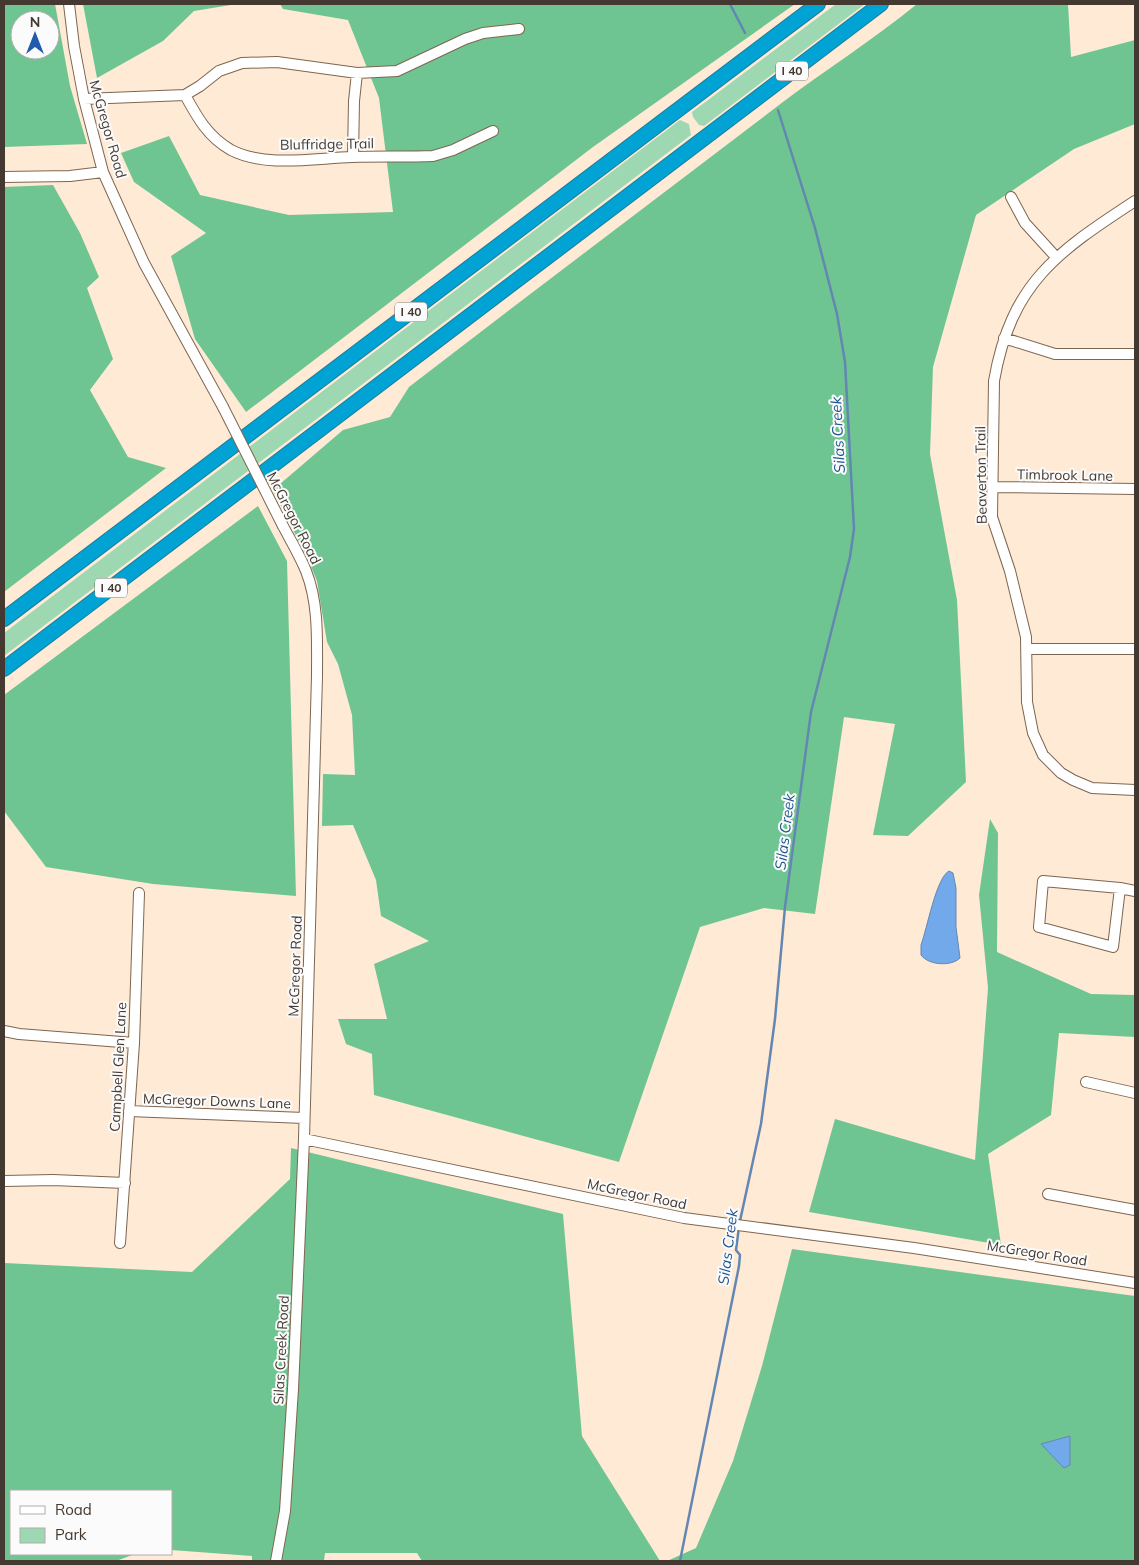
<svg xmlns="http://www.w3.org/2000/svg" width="1139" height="1565" viewBox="0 0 1139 1565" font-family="Mulish,sans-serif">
	<rect width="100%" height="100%" fill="#ffead6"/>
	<path fill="#9dd8b3" d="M836,4h29l-161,122 -5,-1 -6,-8 -1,-5z
		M680,120l9,4 2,11 -687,521v-23z"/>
	<path fill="#6fc592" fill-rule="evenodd" d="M4,4h51l15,82 17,58 -83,3zM20,20h30v30h-30z
		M83,4h154l-43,7 -31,30 -66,37z
		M280,4h515l-202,143 -347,265 -51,-73 -24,-83 35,-23 -72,-51 -13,-29 48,-17 31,59 89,20 104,-3 -14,-114 -31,-78 -65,-11z
		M917,4h151l3,53 64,-17v84l-61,25 -98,66 -43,152 -3,87 27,146 9,182 -58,54 -35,-1 22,-111 -51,-7 -29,197 -51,-6 -64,19 -81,235 -245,-67 -2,-41 -26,-10 -8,-25h49l-13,-55 55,-23 -48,-25 -5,-36 -23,-55 -31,1 1,-52 32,1 -3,-60 -14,-51 -11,-22 -10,-61 -9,-22 -35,-69 70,-60 47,-13 19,-30c123,-95 247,-188 370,-282 46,-35 94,-65 138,-101z
		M53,185l27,48 19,44 -12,11 26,71 -23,31 38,67 38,11 -162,124v-405z
		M258,506l29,55 9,335 -143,-12 -107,-17 -42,-56v-116z
		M990,819l8,14 -1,119 94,42 44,1v42l-76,-4 -8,82 -63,39 13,91 -192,-33 26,-93 140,41 13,-172 -9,-93z
		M291,1148l272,66 19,222 78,125h-238l-5,-8h-92l-1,8h-72v-5l-81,-6v-59h-160v63h124l-19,7h-112v-298l188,9 98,-93z
		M792,1249l343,47v265h-468l29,-13 37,-87 29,-95z"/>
	<path fill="#71a9ea" stroke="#6487b2" d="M949,871l4,2 3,15v39l4,31c-9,9 -32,7 -39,-3v-10c6,-16 15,-67 28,-74z
		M1070,1436v29l-6,3 -23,-24z"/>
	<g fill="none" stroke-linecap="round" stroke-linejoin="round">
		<path stroke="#6487b2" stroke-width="2.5" d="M730,4l15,29
			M740,1221l21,-97 14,-105 10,-112 26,-195 39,-155 4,-28 -9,-167 -8,-48 -22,-86 -37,-118
			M680,1561l59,-295 1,-11 -4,-5 3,-23"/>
		<g stroke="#7d6651" stroke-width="12">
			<path id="minor" d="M69,4l5,42 10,53 19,73 41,91 79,144
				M185,95c12,22 23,42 46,55 35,18 84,8 121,7 27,-1 54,0 81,-1l20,-6 40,-19
				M84,99l101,-4 15,-9 19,-15 23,-8 35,-1 80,11 40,-2 68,-32 18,-6 36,-4
				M353,157l1,-56 3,-28
				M4,177l66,-1 33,-4
				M1011,197l14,26 31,34
				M1135,201c-78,51 -124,82 -141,180l-2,136 18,54 16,66 1,65 6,31 10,22 18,18 12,7 19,8 43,2
				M1004,338l51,16h80
				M993,487l142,2
				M1027,649h108
				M1043,881l77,7 -7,59 -74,-20z
				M1120,888l15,3
				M4,1031l15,3 115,9
				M1086,1082l49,11
				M129,1111l175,7
				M304,1139l380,79 230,30 221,35
				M4,1181l49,-1 72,3
				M1048,1194l87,16
				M120,1243l14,-200 5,-150
				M276,1561l9,-50 8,-122 11,-250 13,-463c0,-35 2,-72 -11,-105 -6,-15 -15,-30 -23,-45"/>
		</g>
		<g stroke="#187e9b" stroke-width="16">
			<path id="highway" d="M4,619l814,-615
				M4,669l877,-665"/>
		</g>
		<use href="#minor" stroke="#fff" stroke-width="10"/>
		<use href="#highway" stroke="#01a3d5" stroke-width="14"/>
		<g stroke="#7d6651" stroke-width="12" stroke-linecap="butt">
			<path id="minor-bridge" d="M223,407l60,119"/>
		</g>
		<use href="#minor-bridge" stroke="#fff" stroke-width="10"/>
	</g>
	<g text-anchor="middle" stroke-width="4" stroke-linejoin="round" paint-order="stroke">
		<g fill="#fbfbfb" stroke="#7b736d" stroke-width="1">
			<rect x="776" y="61.5" width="32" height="19" rx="4"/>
			<rect x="395" y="302.5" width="32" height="19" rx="4"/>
			<rect x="95" y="578.5" width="32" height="19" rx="4"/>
		</g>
		<g font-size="12" font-weight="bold" fill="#443930">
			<text x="792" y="75">I 40</text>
			<text x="411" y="316">I 40</text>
			<text x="111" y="592">I 40</text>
		</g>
		<g font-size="14" fill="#443930" stroke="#fbfbfb">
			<text transform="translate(108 129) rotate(74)" y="5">McGregor Road</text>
			<text transform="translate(327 144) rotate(-1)" y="5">Bluffridge Trail</text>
			<text transform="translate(981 475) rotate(-91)" y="5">Beaverton Trail</text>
			<text transform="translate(1065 475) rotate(1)" y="5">Timbrook Lane</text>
			<text transform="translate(294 518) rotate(63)" y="5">McGregor Road</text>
			<text transform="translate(295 966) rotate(-88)" y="5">McGregor Road</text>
			<text transform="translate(118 1067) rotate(-87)" y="5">Campbell Glen Lane</text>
			<text transform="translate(217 1101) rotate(2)" y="5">McGregor Downs Lane</text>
			<text transform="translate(637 1194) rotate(12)" y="5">McGregor Road</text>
			<text transform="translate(1037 1253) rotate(9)" y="5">McGregor Road</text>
			<text transform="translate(281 1350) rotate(-87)" y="5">Silas Creek Road</text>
		</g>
		<g font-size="15" font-style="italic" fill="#1f5692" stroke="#fbfbfb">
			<text transform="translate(838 435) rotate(-93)" y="5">Silas Creek</text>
			<text transform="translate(785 832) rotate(-83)" y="5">Silas Creek</text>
			<text transform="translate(728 1247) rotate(-83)" y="5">Silas Creek</text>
		</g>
	</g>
	<rect width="1139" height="1565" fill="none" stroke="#443930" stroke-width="10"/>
	<rect x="10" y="1490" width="162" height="65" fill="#fbfbfb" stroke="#b2adaa"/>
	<rect x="20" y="1506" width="25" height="8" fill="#ffffff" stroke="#b2adaa"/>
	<text x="55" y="1515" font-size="15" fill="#443930">Road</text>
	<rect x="20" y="1528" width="25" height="15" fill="#9dd8b3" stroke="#b2adaa"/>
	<text x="55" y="1540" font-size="15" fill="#443930">Park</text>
	<g transform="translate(35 35)"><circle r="24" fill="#fbfbfb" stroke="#b2adaa"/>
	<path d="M0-4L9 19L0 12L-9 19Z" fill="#215bad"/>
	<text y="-8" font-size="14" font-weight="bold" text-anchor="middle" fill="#443930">N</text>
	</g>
</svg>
